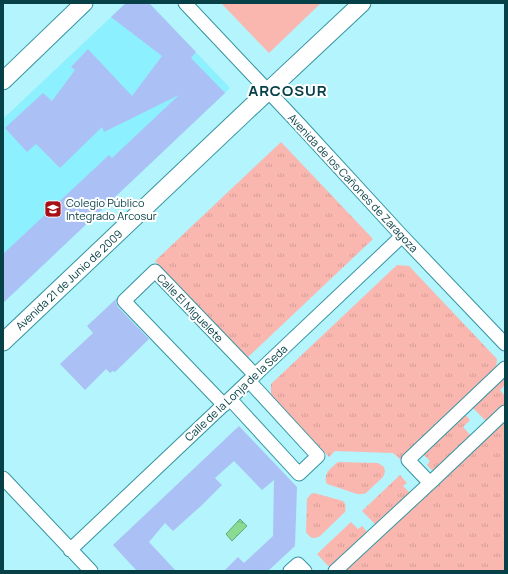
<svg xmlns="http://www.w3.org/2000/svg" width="508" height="574" viewBox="0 0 508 574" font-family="Manrope,sans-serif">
	<defs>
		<pattern id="grass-tufts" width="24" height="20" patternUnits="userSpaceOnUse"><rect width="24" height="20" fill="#fab7af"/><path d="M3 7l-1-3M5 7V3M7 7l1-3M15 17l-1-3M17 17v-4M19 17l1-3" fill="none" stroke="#d59e98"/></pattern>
		<pattern id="water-ripples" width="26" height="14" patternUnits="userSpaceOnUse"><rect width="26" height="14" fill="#89db92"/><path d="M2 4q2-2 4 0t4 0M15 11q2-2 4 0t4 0" fill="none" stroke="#6eb379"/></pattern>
	</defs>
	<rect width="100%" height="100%" fill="#b3f4fd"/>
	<path fill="#8cf0fe" d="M126,3h23l81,85 -227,215v-184z"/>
	<path fill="url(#grass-tufts)" d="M281,142l92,97 -126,119 -92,-97z
		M397,265l12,1 88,93 -1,11 -95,90 -8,-7 -58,-2 -6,6 -58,-61v-12z
		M504,378l1,1v6l-5,5 5,6v9l-18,17 -15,-15z
		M465,414l5,6 -7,7 8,9 -37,36 -7,-7 3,-4 -7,-7z
		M505,418v153h-161z
		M338,462l40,1 6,4 1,5 -2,5 -17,16 -3,1h-6l-30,-10c-5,-10 4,-16 11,-22z
		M400,475l7,8 -4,3 8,8 -34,32 -15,-15z
		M314,493l29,8c3,3 3,7 2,11l-25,24c-7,4 -10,2 -14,-4l1,-33 4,-5z
		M351,522l7,7 4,-3 7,8 -38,35 -14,-15z"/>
	<path fill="#fab7af" d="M221,3h100l-52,50z"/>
	<path fill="url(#water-ripples)" stroke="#62ac7b" d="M240,519l7,7 -15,15 -6,-7z"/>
	<path fill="#abc1f5" d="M126,3h23l47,49 -5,6 34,35 -222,210v-49l106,-99 3,3 67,-63 -75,37 -2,-5 -42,41 -24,-24 -9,8 -22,-24 38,-35 9,8 23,-31 -4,-3 17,-18 44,47 30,-40 -51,-39z
		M117,298l-1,5 2,4 31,32 -34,33 -2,-1 -3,2 -4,-4 -21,21 -25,-26 33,-31 -6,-7z
		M239,426l58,61 -2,59 -27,25h-44l14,-14 6,6 29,-27 1,-56 -12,10 -28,-29 -19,17 7,7 -20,20 -29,26 -8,-8 -16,19 27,29h-39l-24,-26z"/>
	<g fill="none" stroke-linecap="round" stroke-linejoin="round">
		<g stroke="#3694a0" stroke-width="15">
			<path id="minor" d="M185,3l114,121 103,112 103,108
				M505,368l-97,92 22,23 75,-71
				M230,399l69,75 19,-18 -69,-75
				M224,405l-100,-104 31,-30 100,104
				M3,478l88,93
				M70,550l332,-314
				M290,571l8,-7 7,7
				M335,571l95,-88"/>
		</g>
		<g stroke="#3694a0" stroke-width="19">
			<path id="major" d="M3,81l81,-78
				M3,342l248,-235 111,-104"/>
		</g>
		<use href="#minor" stroke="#fff" stroke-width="13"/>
		<use href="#major" stroke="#fff" stroke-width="17"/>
	</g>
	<defs>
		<g id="school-square" transform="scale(0.9)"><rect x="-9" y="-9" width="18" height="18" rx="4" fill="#a50f15" stroke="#fff"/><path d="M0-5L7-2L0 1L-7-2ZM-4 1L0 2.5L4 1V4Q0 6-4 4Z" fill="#fff"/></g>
	</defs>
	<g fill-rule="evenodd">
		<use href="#school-square" x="53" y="209"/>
	</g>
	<g text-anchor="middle" stroke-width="4" stroke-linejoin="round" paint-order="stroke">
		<g font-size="11" fill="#074046" stroke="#fff">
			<text transform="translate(353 183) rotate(47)" y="4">Avenida de los Cañones de Zaragoza</text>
			<text transform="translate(69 280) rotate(-43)" y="4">Avenida 21 de Junio de 2009</text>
			<text transform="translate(190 308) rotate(46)" y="4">Calle El Miguelete</text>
			<text transform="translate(236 393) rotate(-43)" y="4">Calle de la Lonja de la Seda</text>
		</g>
		<g font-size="11" fill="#074046" stroke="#fff" text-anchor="start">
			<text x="66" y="207">Colegio Público<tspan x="66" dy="13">Integrado Arcosur</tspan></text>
		</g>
		<g font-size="15" font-weight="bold" letter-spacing="1" fill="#074046" stroke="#fff">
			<text x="288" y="96">ARCOSUR</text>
		</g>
	</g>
	<rect width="508" height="574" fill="none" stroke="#074046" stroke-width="8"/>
</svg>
